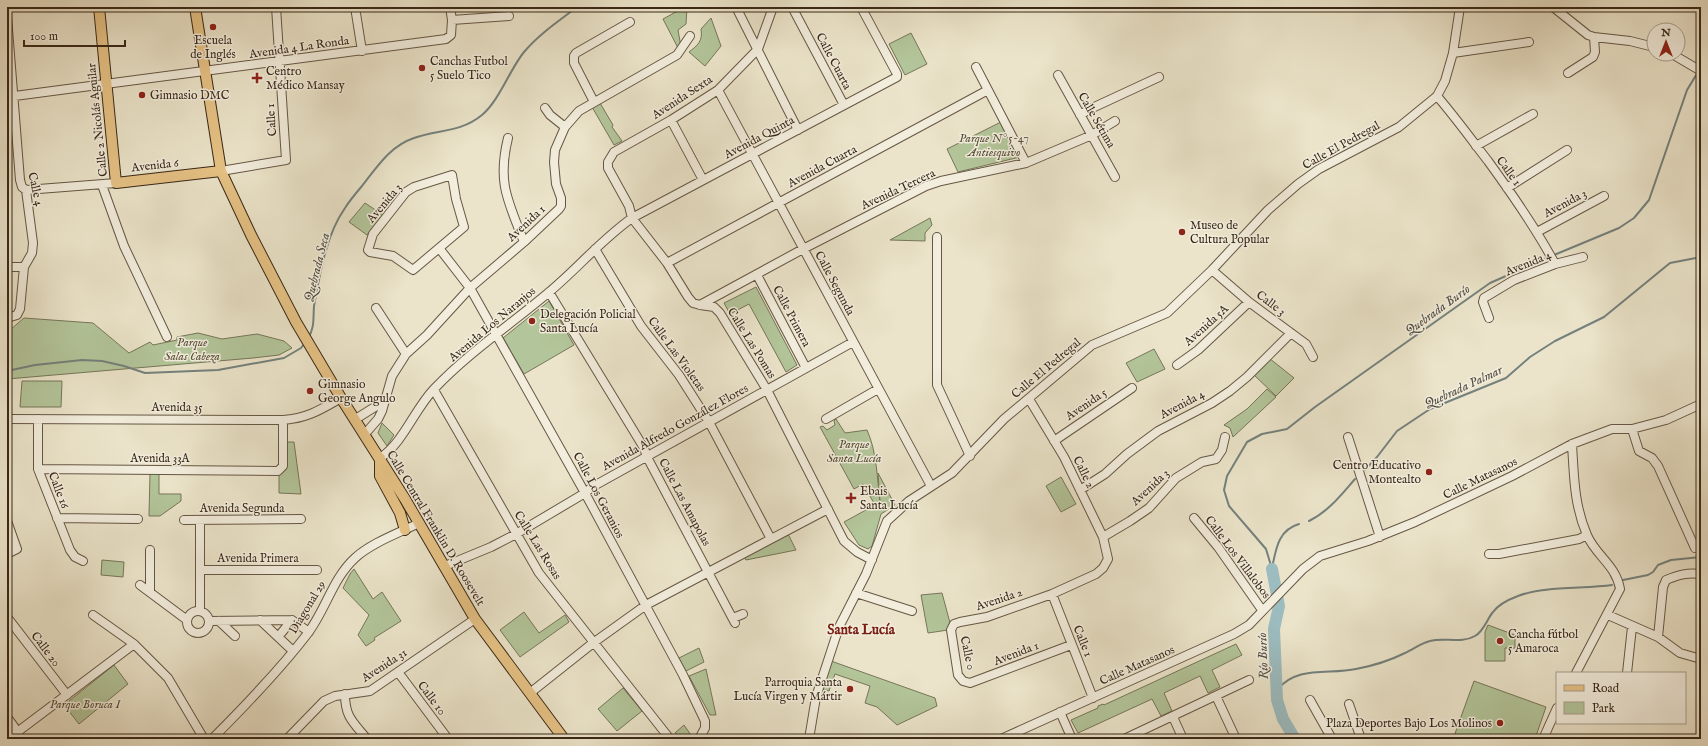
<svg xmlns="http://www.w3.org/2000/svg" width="1708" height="746" viewBox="0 0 1708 746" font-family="'IM FELL English',serif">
	<rect width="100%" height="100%" fill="#ebe4ca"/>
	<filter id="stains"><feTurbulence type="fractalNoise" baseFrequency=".005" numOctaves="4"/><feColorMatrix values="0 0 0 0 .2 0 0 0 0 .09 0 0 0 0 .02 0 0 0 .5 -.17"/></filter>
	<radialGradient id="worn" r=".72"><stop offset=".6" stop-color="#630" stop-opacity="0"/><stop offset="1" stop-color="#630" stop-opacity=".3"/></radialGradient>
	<path fill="#b3c59a" stroke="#767659" d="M685,7h2l-1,17 -8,6 3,17 -3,1 -15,-29z
		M711,18l10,28 -16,20 -16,-14c9,-7 14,-11 12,-23z
		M911,33l16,31 -22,11 -16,-31z
		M600,103l13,22 -1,2 10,14 -8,4 -22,-38z
		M1003,121l17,36 -62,15 -11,-23z
		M365,203l18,12 -16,20 -18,-13z
		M930,218l2,7 -7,8v8l-35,-1z
		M756,287l41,78 -11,7 -37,-68 -19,10 -6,-11z
		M549,301l25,44 -50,29 -21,-36z
		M24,318l69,5 36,30 21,-11 3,3 24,-5v-3l21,-4 24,6 35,-5 27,7 8,7 -13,7 -26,3 -246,21v-49h3z
		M1154,349l11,20 -28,13 -11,-19z
		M1269,358l25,20 -18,18 -23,-22z
		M22,381h40l-1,26h-41z
		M1267,389l9,8 -43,40 -3,-9 -6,-3 23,-16z
		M836,419l9,14 22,-3c10,22 10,48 13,72l-2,-29 17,32 -14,9 -9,32 -4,3 -9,-4 -15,-23 31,-17 -12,-21 -9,5 -34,-62 3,-1 4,4 8,-5 -1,-4z
		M382,423l12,12 -7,11 -9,-13z
		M284,442h10l7,52 -22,-1v-19l5,-3z
		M150,473h9v21h22v7l-21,15h-11z
		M1061,477l15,27 -15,8 -15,-26z
		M788,534l8,16 -50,10 -2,-3z
		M102,560l22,2 -1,15 -22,-2z
		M354,569l19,30 9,-7 19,29 -27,17 1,2 -9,6 -8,-11 11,-20 -26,-27 7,-14z
		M942,593l8,30 -2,7 -20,3 -7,-38z
		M524,612l15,21 26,-18 4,7 -49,35 -20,-27z
		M1488,625l27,10v13h-10v13h-20v-29z
		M1236,644l6,11 -30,15 8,17 -12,6 -8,-17 -36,17 8,18 -11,5 -9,-17 -74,34 -7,-13 27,-12v-2l5,-2 1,1z
		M699,648l5,14 -18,9 -7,-13z
		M831,661l104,37 2,8 -40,19 -20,-18 -12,-4 5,-17 -35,-12 -6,17 -8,-2z
		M114,665l14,19 -49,40 -15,-19z
		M706,669l10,46h-6l-21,-39z
		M1474,681l72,26 -11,32h-82z
		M623,688l19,23 -25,20 -19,-22z
		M684,725l9,13 -13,1 -5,-6z"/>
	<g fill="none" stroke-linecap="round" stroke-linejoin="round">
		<path stroke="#74817d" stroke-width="2" d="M1554,255l65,-27 15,-10 15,-18 38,-110 11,-18
			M308,338c7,-10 5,-21 6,-32 6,-33 12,-71 31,-98 5,-8 11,-15 17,-22 15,-19 28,-40 52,-48 24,-9 46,-5 68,-23 17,-14 28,-46 42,-63 15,-18 35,-31 53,-45
			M7,371l28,-6 47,-5 20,1 22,5 21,7 73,-3 66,-12 17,-10 4,-5
			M1365,470l12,-13 20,-26 33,-22 76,-31 24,-21 25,-16 49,-24 66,-54 31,-6
			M1309,521c20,-10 32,-26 46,-42
			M1272,568c4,-19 6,-38 27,-44
			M1272,569l-6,-20 -37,-43 -5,-16 3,-14 20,-34 15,-8 25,-5 28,-22 175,-124 59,-26
			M1623,580l25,-5 5,-3 5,-7 13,-5 30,-3
			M1277,690c20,-25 52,-15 79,-21 16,-3 35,-9 49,-16 9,-4 16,-10 25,-12 15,-4 31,3 45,-5 9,-5 12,-17 18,-24 5,-7 17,-13 25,-16 25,-10 67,-7 94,-11"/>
		<path stroke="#9cbcc0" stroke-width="12" d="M1272,569l7,37 -5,23 3,71 6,19 12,20"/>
		<g stroke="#665744" stroke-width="10">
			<path id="minor" d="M355,7l7,44
				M736,7l62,123
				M773,7l-15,42 -40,41 -47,30 -57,32 -6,10v6l21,38 3,12 35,45 21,34 5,6 7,2 14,2 6,6 47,77 77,151 13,11 15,8
				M792,7l52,98
				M1553,7l35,28 6,2 36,4 24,6
				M7,17l13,163 2,7 4,3 7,53 -1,10 -8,14 -4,42 -3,6 -10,3
				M452,20l57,-4
				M1453,53l76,-11
				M1672,54l29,17
				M976,67l50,96
				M1568,73l25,-16 2,-5 -1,-15
				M1058,75l57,102
				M718,90l213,396
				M1437,96c18,21 34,43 51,65 24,33 48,67 67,103
				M7,97l439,-58 5,-4 1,-15 -2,-13
				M594,102l-20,-39v-7l2,-3 54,-31
				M545,108l5,7 15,12
				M1080,115l10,-6 69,-32
				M671,120l32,60
				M508,138c-11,45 0,63 16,104
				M1476,146l57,-32
				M221,171l65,-11 -10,-153
				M452,175l4,24 8,28 -51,43 -20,-14 -23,-4 -2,-2 5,-16 33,-42 8,-5z
				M102,185l22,61 43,91
				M1507,188l60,-38
				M26,190l90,-7
				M1537,232l67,-36
				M937,237v148l33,71
				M439,248l31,40 115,205 98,182 22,46v7l-6,11
				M595,249l46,77 38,49 30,47 62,117
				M667,263l321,-173
				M7,267h17
				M1212,270l37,32 57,42 7,13
				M757,275l49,93
				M549,292l95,156 3,9 88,166
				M700,305l103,-56 123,-63 15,-5 85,-18 66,-28 23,-14
				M376,308l30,46
				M1489,318l-6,-16 1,-4 30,-18 41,-16 28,-7
				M1177,365l21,-15 51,-48
				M434,390l105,183 131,166
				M1029,399l35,58 39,80 5,22 -5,9 -7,6 -44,20 -65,23 -27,5 -6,2 -3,6 7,45 5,6 7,2 101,-38
				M7,419l276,1c25,-2 37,-10 58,-22
				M38,419v50l32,81 5,7 8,4
				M826,419l52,-30
				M354,420l32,-20
				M1632,429l7,22 13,7 6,8 37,82
				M364,435l14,-16 4,-8 10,-35 14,-22 21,-19 43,-47 54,-46 35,-33 2,-3v-8l-5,-14 -2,-22 1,-12 10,-23 14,-16 98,-56 13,-19
				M1348,437l32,100
				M1054,441l78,-53
				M1572,444c2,32 2,61 15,91 9,21 29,30 33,54l-44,84
				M380,458c24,-16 34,-48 54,-69 34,-36 76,-64 114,-96 29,-24 53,-53 84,-75l265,-141v-3l-36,-67
				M38,469l240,2 5,-5v-46
				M1080,490l25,-16 22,-20 31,-23 54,-28 18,-12 17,-14 44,-44
				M57,518l81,1
				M1194,518l24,29 44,63
				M184,520l117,-1
				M7,521l10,28 -10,5
				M1103,537l27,-16 19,-13 27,-30 26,-16 14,-3 6,-9 3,-13
				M1489,554h10l80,-15 8,-4
				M445,566l46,-19 25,-13 69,-41 7,-6 261,-145
				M200,570h117
				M140,585l47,35
				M150,592v-42
				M856,593l56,18
				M1052,594l41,104
				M200,611v-91
				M187 622a11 11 0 1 1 22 0a11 11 0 1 1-22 0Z
				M93,615l41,29 34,34 36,61
				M1608,615l50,22 22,16 21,6
				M7,617l60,78
				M733,618l10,-4
				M260,620l33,31
				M209,621l83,-1 17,12
				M219,621l16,15
				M278,637l14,-17
				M1658,637l5,-50 3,-7c12,-5 22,-8 35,-6
				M398,672l50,67
				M1627,673l5,-46
				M530,693l63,-50 53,-38 182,-96
				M345,694c0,23 8,28 22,45
				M1216,696l20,43
				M1310,700l22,39
				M1349,704l12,35
				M1060,712l12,27
				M7,717l11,15
				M1173,717l10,22
				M12,736l122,-92
				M212,739c33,-33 67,-68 96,-106 18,-24 25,-55 47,-75 16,-15 44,-25 64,-35
				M287,739l37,-38 11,-5 35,-5 105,-72
				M809,739l7,-42 23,-70 27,-53 21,-53 22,-20 43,-28 52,-54 88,-74 75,-32 45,-43 56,-60 30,-26 21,-15 80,-42 38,-31 8,-15 8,-28 7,-46
				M1001,739l233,-105 15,-9 54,-56 17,-13 48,-15 47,-19 97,-46 60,-32 40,-15h20l34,-9 35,-16
				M1124,739l125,-59
				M1543,739l14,-31"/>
		</g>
		<g stroke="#392818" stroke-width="12">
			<path id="major" d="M99,7l17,176 105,-12
				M195,7l26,164 30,64 45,87 45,76 64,101 70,120 89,120
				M380,458v18l20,37 5,17"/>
		</g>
		<use href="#minor" stroke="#f2eddd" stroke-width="8"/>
		<use href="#major" stroke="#e6c285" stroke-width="10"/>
	</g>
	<g fill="#8f2418" stroke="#f2eddd" stroke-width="1.5">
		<circle cx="213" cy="27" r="4"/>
		<circle cx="422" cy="68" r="4"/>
		<path d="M255 72h4v4h4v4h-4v4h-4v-4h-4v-4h4z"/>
		<circle cx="142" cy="95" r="4"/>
		<circle cx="1182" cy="232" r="4"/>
		<circle cx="532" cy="321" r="4"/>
		<circle cx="310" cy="391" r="4"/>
		<circle cx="1429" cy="472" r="4"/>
		<path d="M849 492h4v4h4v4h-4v4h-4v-4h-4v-4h4z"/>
		<circle cx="1500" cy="641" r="4"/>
		<circle cx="850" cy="689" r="4"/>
		<circle cx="1500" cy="723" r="4"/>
	</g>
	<g text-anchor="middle" stroke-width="3" stroke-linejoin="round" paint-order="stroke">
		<g font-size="12" fill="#392818" stroke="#f2eddd" text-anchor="start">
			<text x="213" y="44" text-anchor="middle">Escuela<tspan x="213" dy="14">de Inglés</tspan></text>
			<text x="430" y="65">Canchas Futbol<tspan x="430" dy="14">5 Suelo Tico</tspan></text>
			<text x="266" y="75">Centro<tspan x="266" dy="14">Médico Mansay</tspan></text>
			<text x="150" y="99">Gimnasio DMC</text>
			<text x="1190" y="229">Museo de<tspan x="1190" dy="14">Cultura Popular</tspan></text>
			<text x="540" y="318">Delegación Policial<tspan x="540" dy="14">Santa Lucía</tspan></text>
			<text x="318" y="388">Gimnasio<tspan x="318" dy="14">George Angulo</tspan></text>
			<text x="1421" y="469" text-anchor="end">Centro Educativo<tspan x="1421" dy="14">Montealto</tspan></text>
			<text x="860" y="495">Ebais<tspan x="860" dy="14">Santa Lucía</tspan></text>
			<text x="1508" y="638">Cancha fútbol<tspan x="1508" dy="14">5 Amaroca</tspan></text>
			<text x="842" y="686" text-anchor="end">Parroquia Santa<tspan x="842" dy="14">Lucía Virgen y Mártir</tspan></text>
			<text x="1492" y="727" text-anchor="end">Plaza Deportes Bajo Los Molinos</text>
		</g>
		<g font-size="12" fill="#392818" stroke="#f2eddd">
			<text transform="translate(299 47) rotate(-8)" y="4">Avenida 4 La Ronda</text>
			<text transform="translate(834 61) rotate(62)" y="4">Calle Cuarta</text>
			<text transform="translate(682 97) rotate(-33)" y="4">Avenida Sexta</text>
			<text transform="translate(97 120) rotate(-96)" y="4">Calle 2 Nicolás Aguilar</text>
			<text transform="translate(271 120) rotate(-94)" y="4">Calle 1</text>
			<text transform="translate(1097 120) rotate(60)" y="4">Calle Sétima</text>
			<text transform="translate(759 137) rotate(-28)" y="4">Avenida Quinta</text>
			<text transform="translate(1341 145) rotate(-29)" y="4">Calle El Pedregal</text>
			<text transform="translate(155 165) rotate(-6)" y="4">Avenida 6</text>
			<text transform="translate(822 166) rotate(-28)" y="4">Avenida Cuarta</text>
			<text transform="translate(1509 171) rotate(54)" y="4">Calle 1</text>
			<text transform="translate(36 189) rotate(77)" y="4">Calle 4</text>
			<text transform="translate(898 189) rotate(-25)" y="4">Avenida Tercera</text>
			<text transform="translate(384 203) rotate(-50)" y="4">Avenida 3</text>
			<text transform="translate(1565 203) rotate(-28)" y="4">Avenida 3</text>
			<text transform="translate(526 223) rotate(-43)" y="4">Avenida 1</text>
			<text transform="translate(1528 263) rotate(-22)" y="4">Avenida 4</text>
			<text transform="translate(835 283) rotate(62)" y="4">Calle Segunda</text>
			<text transform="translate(1271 303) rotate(37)" y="4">Calle 3</text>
			<text transform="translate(792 316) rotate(62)" y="4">Calle Primera</text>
			<text transform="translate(492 324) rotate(-40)" y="4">Avenida Los Naranjos</text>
			<text transform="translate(1206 325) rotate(-42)" y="4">Avenida 5A</text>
			<text transform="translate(752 343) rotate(58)" y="4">Calle Las Pomas</text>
			<text transform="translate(677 354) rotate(54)" y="4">Calle Las Violetas</text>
			<text transform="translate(1046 368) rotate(-40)" y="4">Calle El Pedregal</text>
			<text transform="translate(1086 404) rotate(-34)" y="4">Avenida 5</text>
			<text transform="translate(1182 404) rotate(-28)" y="4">Avenida 4</text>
			<text x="177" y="411">Avenida 35</text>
			<text transform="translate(675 427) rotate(-29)" y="4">Avenida Alfredo González Flores</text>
			<text x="160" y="462">Avenida 33A</text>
			<text transform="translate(1084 472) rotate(64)" y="4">Calle 2</text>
			<text transform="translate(1480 478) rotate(-26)" y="4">Calle Matasanos</text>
			<text transform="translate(1150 487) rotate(-43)" y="4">Avenida 3</text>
			<text transform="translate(59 490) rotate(69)" y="4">Calle 16</text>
			<text transform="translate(599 495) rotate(62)" y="4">Calle Los Geranios</text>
			<text transform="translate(685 502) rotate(62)" y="4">Calle Las Amapolas</text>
			<text x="242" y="512">Avenida Segunda</text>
			<text transform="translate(436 528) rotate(59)" y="4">Calle Central Franklin D. Roosevelt</text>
			<text transform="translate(538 545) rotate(58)" y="4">Calle Las Rosas</text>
			<text transform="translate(1238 557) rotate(53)" y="4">Calle Los Villalobos</text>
			<text x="258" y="562">Avenida Primera</text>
			<text transform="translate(999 599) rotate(-18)" y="4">Avenida 2</text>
			<text transform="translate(307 607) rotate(-59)" y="4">Diagonal 29</text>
			<text transform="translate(1083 641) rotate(68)" y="4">Calle 1</text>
			<text transform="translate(46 649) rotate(53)" y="4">Calle 20</text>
			<text transform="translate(968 653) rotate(78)" y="4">Calle 0</text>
			<text transform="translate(1016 653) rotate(-21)" y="4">Avenida 1</text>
			<text transform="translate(384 665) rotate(-33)" y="4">Avenida 31</text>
			<text transform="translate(1137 665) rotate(-24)" y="4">Calle Matasanos</text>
			<text transform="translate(432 698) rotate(53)" y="4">Calle 10</text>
		</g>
		<g font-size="12" font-style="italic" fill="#584f38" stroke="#f2eddd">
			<text x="994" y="142">Parque N° 5-47<tspan x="994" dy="14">Antiesquivo</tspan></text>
			<text x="192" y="346">Parque<tspan x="192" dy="14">Salas Cabeza</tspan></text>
			<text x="854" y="448">Parque<tspan x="854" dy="14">Santa Lucía</tspan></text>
			<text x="85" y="708">Parque Boruca I</text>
		</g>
		<g font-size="13" font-style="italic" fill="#524d42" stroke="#f2eddd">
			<text transform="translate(316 267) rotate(-76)" y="5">Quebrada Seca</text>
			<text transform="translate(1437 309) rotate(-36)" y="5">Quebrada Burío</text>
			<text transform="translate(1463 386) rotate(-25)" y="5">Quebrada Palmar</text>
			<text transform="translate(1262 656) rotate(-92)" y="5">Río Burío</text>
		</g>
		<g font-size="14" font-weight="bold" fill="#7a1f14" stroke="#f2eddd">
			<text x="861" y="634">Santa Lucía</text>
		</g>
	</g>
	<rect width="1708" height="746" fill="none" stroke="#ebe4ca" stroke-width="24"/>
	<rect x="8" y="8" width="1692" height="730" fill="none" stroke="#392818" stroke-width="2"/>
	<rect x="12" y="12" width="1684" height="722" fill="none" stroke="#392818"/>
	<rect x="1556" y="672" width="130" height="52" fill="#f2eddd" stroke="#a89e8e"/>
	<rect x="1564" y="685" width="20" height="6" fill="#e6c285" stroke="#a89e8e"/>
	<text x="1592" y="692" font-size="12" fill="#392818">Road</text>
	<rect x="1564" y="702" width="20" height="12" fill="#b3c59a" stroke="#a89e8e"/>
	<text x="1592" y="712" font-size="12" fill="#392818">Park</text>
	<g transform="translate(1666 42)"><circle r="19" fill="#f2eddd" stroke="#a89e8e"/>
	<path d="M0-3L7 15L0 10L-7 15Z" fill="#8f2418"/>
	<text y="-6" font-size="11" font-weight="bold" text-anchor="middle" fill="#392818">N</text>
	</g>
	<path d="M24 40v6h101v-6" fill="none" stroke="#392818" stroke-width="2"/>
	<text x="30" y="40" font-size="12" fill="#392818" stroke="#f2eddd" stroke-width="3" paint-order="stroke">100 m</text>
	<rect width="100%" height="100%" filter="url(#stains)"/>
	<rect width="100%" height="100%" fill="url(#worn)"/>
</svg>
